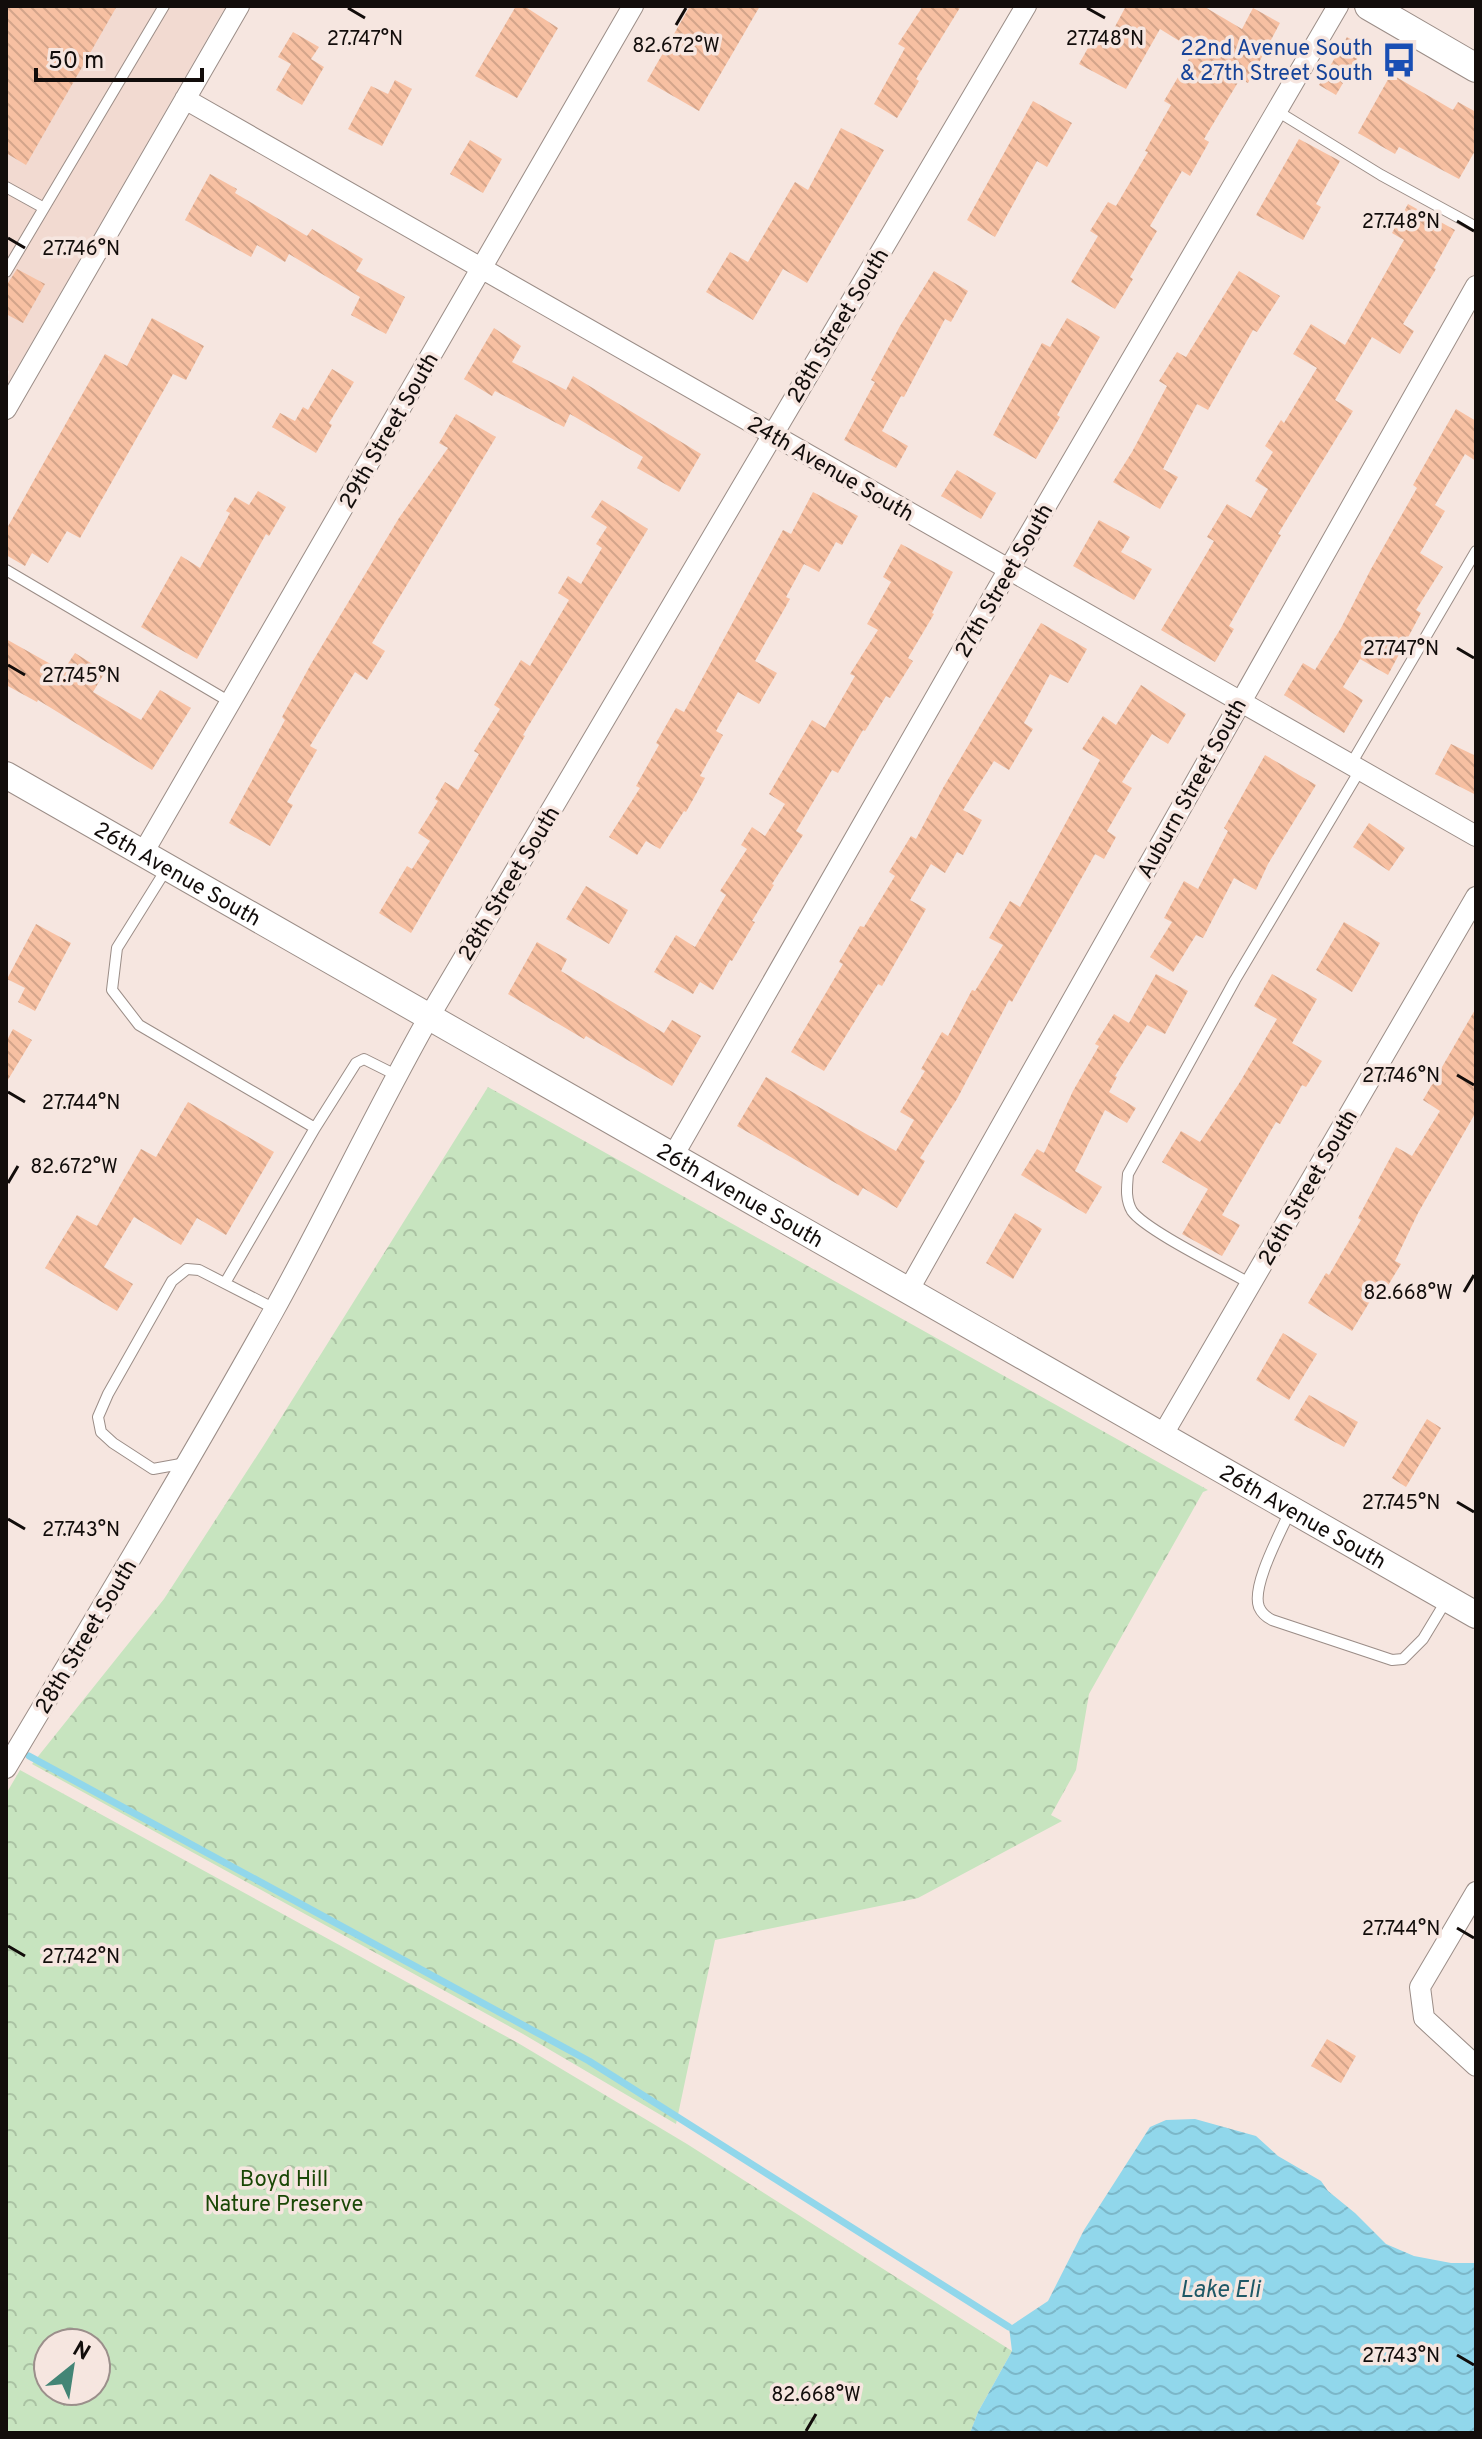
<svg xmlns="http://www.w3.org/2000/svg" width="1482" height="2439" viewBox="0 0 1482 2439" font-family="Overpass,sans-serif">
	<defs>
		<pattern id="forest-crowns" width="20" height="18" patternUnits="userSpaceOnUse" patternTransform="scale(2)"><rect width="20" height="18" fill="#c7e4bf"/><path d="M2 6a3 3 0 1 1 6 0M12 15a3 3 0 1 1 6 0" fill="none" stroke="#aac2a3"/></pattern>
		<pattern id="water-waves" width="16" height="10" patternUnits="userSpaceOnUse" patternTransform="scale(2)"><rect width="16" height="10" fill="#91d7eb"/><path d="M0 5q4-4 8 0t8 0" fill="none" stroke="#7cb7c8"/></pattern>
		<pattern id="building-back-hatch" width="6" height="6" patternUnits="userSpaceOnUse" patternTransform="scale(2)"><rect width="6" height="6" fill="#f7c0a2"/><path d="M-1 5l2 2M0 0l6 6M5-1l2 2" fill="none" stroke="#d3a48a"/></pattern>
	</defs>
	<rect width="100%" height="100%" fill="#f6e6e0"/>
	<path fill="#f2dad1" d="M6,6h220l-220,381 3,-16 -3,-2z"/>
	<path fill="url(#forest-crowns)" fill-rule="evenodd" d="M488,1087l720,403 -5,2 -114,202 -13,76 -25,45 11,6 -144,77 -203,42 -39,184 -153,-90 -491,-270 132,-165 100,-154z
		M20,1770l498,273 169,101 325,207 -34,61 -8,21h-964v-639zM48,2343h48v48h-48z"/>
	<path fill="url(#water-waves)" d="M1195,2119l61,17 22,20 43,25 7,10 27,22 31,31 28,12 37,7h25v170h-506l8,-21 34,-61 -3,-24 39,-26 36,-71 66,-103 16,-7z"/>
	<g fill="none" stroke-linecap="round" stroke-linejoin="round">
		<path stroke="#91d7eb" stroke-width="7" d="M29,1756l560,305 420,266"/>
	</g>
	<path fill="url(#building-back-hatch)" d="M6,6h111l-91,159 -20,-12z
		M516,6h8l34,22 -41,70 -42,-22z
		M690,6h70l-61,105 -52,-30z
		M923,6h38l-45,73 3,2 -22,37 -23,-14 31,-56 -7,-4z
		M1126,6h77l39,23 11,-21 27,15 -32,60 -8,-4 -36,60 5,3 -19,34 -8,-5 -32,55 7,5 -27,46 3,2 -18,30 -44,-27 27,-46 -8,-5 18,-29 8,4 32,-54 -3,-1 26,-46 -7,-4 30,-51 -34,-21 -34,60 -47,-25 19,-34 12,6z
		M293,32l26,15 -8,12 13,8 -22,38 -26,-15 15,-26 -13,-7z
		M1347,37l17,10 -28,48 -17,-10z
		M1391,74l62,36 5,-8 18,10v37l-17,30 -60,-32 -4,7 -37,-21z
		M395,80l17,9 -30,57 -34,-17 23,-43 17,8z
		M1033,101l39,22 -25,44 -10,-6 -42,76 -28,-17z
		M841,128l43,22 -77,133 -24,-14 -30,51 -47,-28 24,-40 18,10 47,-80 13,8z
		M1299,139l41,22 -24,43 5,3 -18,33 -47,-25z
		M470,140l32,19 -19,34 -33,-19z
		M210,174l27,15 -2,4 72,43 5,-7 51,30 -7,12 49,26 -19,37 -35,-19 9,-18 -71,-43 -4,8 -28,-17 -6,12 -66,-37z
		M1408,204l47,26 -21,38 2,1 -33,55 11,7 -14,23 -28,-17 -37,63 18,11 -75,123 3,1 -52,91 5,3 -19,33 -54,-32 53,-89 -7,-4 20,-33 24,14 17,-29 -13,-8 18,-29 -8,-6 16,-26 3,3 33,-55 -24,-14 18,-30 34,21 59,-105 -12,-7z
		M17,269l28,15 -22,39 -17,-9v-28z
		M934,271l34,20 -17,31 -6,-3 -41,78 -3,-1 -19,35 26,15 -12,22 -52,-28 31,-58 -4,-2 29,-54z
		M1239,271l41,25 -23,36 -4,-2 -45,80 -11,-6 -34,65 15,8 -18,32 -47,-27 19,-30 35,-66 -8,-5 18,-29 9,5z
		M152,318l52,28 -18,34 -13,-6 -93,164 -13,-7 -19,32 -16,-10 -7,13 -19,-11v-25l99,-176 22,12z
		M1067,318l33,19 -43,78 3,2 -24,42 -43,-24 49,-92 8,4z
		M494,328l27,18 -9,16 54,28 7,-14 128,78 -22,38 -42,-24 6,-11 -73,-43 -6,13 -69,-36 -3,5 -28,-17z
		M332,369l22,13 -25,41 3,2 -16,28 -44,-26 8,-14 15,8 8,-14 5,3z
		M1456,409l20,12v40l-11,-7 -30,51 10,6 -25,42 23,14 -27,43 5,3 -33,62 -28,-16 -17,28 20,13 -19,33 -60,-38 19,-32 12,7 26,-42 30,-59 46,-81 -4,-3z
		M456,414l40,23 -124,206 13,8 -18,29 -12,-8 -45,74 7,4 -30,52 6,3 -23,41 -41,-23 56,-103 -3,-3 29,-53 88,-146 49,-70 -9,-5z
		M957,470l39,23 -15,26 -40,-23z
		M258,491l28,16 -17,29 -3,-2 -69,125 -56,-32 40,-71 19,12 30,-55 -4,-2 9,-14 14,8z
		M813,492l45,24 -16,29 -6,-3 -17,30 -15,-8 -18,33 4,2 -35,62 22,12 -18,31 -21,-12 -22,39 7,4 -23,41 5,2 -19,34 -2,-1 -24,38 -14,-8 -9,14 -28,-18 31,-49 -4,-2 23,-41 -3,-2 20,-35 8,4 99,-182 8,4z
		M602,500l46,29 -125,206 2,1 -114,197 -32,-20 28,-47 5,3 18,-28 -12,-8 20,-32 -3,-2 10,-17 13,8 21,-36 -5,-3 26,-42 -6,-4 27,-45 9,6 39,-66 -11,-7 10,-17 13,8 21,-36 -6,-4 11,-17 -16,-10z
		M1099,520l31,17 -9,15 31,17 -18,31 -61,-34z
		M901,544l52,28 -21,41 2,1 -26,44 5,3 -23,37 -4,-2 -21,35 -2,-1 -25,43 -6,-3 -36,61 7,4 -31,49 2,1 -22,36 3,1 -23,39 -2,-1 -17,30 -13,-8 -7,12 -39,-22 22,-37 19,12 31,-52 -6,-4 27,-42 -6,-4 11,-18 13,9 20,-32 -16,-10 43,-74 13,8 30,-52 -5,-2 28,-44 -11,-6 24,-42 -8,-5z
		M1041,623l46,26 -19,34 -18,-9 -26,49 9,6 -24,41 -15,-9 -31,49 19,10 -19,35 -6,-3 -12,21 -14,-9 -21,36 16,9 -44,77 -4,-2 -54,87 -33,-19 52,-88 -4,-2 21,-36 4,1 31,-51 -6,-4 22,-36 5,3 27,-51z
		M6,639l57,32 12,-18 30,19 -12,20 48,28 19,-30 31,18 -39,62 -114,-70 -1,2 -31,-17z
		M1141,685l45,29 -18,30 -16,-10 -30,48 10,6 -25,43 9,6 -12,22 -9,-5 -83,148 -3,-2 -52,99 -37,59 5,3 -28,47 -34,-20 -5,8 -121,-70 29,-49 130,74 18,-31 -14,-8 25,-41 -4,-2 21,-37 6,4 24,-46 3,1 28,-46 -14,-7 21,-37 10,6 80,-147 -18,-11 21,-33 13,9z
		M1451,744l25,12v39l-41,-21z
		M1265,755l51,30 -48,79 -12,26 -22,-12 -31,60 -7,-3 -23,37 -23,-15 22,-35 -8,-4 20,-37 14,8 30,-58 -4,-3z
		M1369,823l36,25 -16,23 -36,-24z
		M586,886l42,24 -19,34 -43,-25z
		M1344,922l36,21 -28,49 -36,-22z
		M36,924l35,19 -36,68 -17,-9 7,-14 -18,-9z
		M537,942l30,17 -6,12 103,62 8,-13 29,16 -29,50 -86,-50 -2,3 -76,-45z
		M1156,974l32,17 -23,43 -18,-9 -32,51 2,1 -8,15 27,16 -9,15 -22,-13 -30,61 27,16 -16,27 -65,-39 16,-26 7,4 29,-62 26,-45 -4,-2 19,-30 15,9z
		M1272,974l45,25 -25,44 30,18 -16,26 -4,-2 -22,39 -4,-2 -54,93 18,10 -18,31 -40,-22 26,-45 -46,-27 19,-31 19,11 40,-60 37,-63 -23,-13z
		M1476,1008v104l-58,101 -23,48 6,3 -14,23 -6,-4 -29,48 -44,-28 18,-30 3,2 32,-55 -3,-2 38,-71 16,9 28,-45 -17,-11z
		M13,1029l19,11 -26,43v-41z
		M188,1102l86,50 -48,83 -29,-17 -16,27 -47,-28 -30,50 29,17 -16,27 -72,-43 32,-53 20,11 44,-77 15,8z
		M1015,1213l27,16 -29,50 -27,-16z
		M1283,1333l34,21 -28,46 -33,-20z
		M1309,1395l49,27 -14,25 -50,-27z
		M1427,1419l14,9 -35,59 -14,-9z
		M1327,2039l29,17 -15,27 -30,-17z"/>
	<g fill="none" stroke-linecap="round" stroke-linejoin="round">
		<g stroke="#9b8d87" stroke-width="12">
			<path id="service" d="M1277,111l104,64 95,52
				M6,187l38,21
				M6,272l158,-266
				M6,570l224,132
				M1351,764l125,-213
				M167,868l-50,80 -5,42 27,35 176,103 41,-65 8,-4 32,16
				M225,1283l90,-155
				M1251,1284c-24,-14 -106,-54 -119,-73 -7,-12 -5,-25 -4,-37l107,-194 125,-210
				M186,1463l-33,6 -40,-26 -12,-11 -3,-15 10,-23 64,-113 15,-12 12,1 76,39
				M1290,1511c-9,21 -39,75 -31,96 3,7 7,10 13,13l120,40 11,-1 20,-20 23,-38"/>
		</g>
		<g stroke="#9b8d87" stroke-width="22">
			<path id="minor" d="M185,99l1291,737
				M6,409l233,-403
				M143,853l490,-847
				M673,1156l336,-587 329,-563
				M908,1291l568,-1005
				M1162,1436l314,-539
				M6,1768c90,-151 181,-302 267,-456 54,-97 101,-198 156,-295l597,-1011
				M1476,1892l-56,95 4,31 52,48"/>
		</g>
		<g stroke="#9b8d87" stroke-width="28">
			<g id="tertiary">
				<path id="s1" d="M6,775l1470,840"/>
			</g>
		</g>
		<g stroke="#9b8d87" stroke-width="30">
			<path id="secondary" d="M1369,6l107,62"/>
		</g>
		<use href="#service" stroke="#fff" stroke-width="10"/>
		<use href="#minor" stroke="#fff" stroke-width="20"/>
		<use href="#tertiary" stroke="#fff" stroke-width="26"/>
		<use href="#secondary" stroke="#fff" stroke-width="28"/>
	</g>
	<path fill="none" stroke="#120d0b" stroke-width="3" d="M348,8l17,10M1087,8l18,10M676,25l10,-17M1457,221l17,10M8,238l17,10M1457,648l17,10M8,665l17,10M1457,1075l17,10M8,1092l17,10M8,1183l10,-17M1464,1292l10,-17M1457,1502l17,10M8,1519l17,10M1457,1928l17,10M8,1946l17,10M1457,2355l17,10M806,2431l10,-17"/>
	<defs>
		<g id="bus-bare" transform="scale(2.76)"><path d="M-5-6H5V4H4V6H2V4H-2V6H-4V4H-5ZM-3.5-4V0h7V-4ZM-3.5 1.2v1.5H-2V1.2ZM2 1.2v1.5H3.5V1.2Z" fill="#1a4fb4" stroke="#f6e6e0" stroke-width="2.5" paint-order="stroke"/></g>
	</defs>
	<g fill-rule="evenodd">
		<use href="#bus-bare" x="1399" y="60"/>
	</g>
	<g text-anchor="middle" stroke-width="7" stroke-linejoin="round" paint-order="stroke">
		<g font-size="22" fill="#164399" stroke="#f6e6e0" text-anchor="end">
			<text x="1373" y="55">22nd Avenue South<tspan x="1373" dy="25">&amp; 27th Street South</tspan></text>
		</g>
		<g font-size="22" fill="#120d0b" stroke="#f6e6e0">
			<text transform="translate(837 325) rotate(-59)" y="8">28th Street South</text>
			<text transform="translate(388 430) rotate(-60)" y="8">29th Street South</text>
			<text transform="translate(831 468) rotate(30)" y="8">24th Avenue South</text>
			<text transform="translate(1003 580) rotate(-60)" y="8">27th Street South</text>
			<text transform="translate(1191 788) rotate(-61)" y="8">Auburn Street South</text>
			<text dy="8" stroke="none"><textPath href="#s1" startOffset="198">26th Avenue South</textPath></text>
			<text transform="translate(508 883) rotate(-59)" y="8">28th Street South</text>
			<text transform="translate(1307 1187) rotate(-60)" y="8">26th Street South</text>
			<text dy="8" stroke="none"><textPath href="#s1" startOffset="846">26th Avenue South</textPath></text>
			<text dy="8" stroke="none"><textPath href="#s1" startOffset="1494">26th Avenue South</textPath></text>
			<text transform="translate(85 1636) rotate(-59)" y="8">28th Street South</text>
		</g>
		<g font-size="22" fill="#194705" stroke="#f6e6e0">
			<text x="284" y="2186">Boyd Hill<tspan x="284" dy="25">Nature Preserve</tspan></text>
		</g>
		<g font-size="24" font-style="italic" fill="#1e5866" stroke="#f6e6e0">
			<text x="1220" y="2297">Lake Eli</text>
		</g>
	</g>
	<g font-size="20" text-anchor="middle" fill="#120d0b" stroke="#f6e6e0" stroke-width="7" stroke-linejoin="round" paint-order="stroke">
		<text x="365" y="45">27.747°N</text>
		<text x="1105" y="45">27.748°N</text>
		<text x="676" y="52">82.672°W</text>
		<text x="1401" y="228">27.748°N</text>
		<text x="81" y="255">27.746°N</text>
		<text x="1401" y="655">27.747°N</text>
		<text x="81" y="682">27.745°N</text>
		<text x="1401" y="1082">27.746°N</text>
		<text x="81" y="1109">27.744°N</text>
		<text x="74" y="1173">82.672°W</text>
		<text x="1408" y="1299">82.668°W</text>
		<text x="1401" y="1509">27.745°N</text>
		<text x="81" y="1536">27.743°N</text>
		<text x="1401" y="1935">27.744°N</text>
		<text x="81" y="1963">27.742°N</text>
		<text x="1401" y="2362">27.743°N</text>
		<text x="816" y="2401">82.668°W</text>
	</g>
	<rect width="1482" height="2439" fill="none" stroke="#120d0b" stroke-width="16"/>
	<g transform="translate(72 2367) rotate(30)"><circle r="38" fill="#f6e6e0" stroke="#9b8f8b" stroke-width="2"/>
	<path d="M0-6L14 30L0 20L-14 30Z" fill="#438576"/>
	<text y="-12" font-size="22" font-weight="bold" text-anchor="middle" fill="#120d0b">N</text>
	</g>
	<path d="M36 68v12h166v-12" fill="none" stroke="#120d0b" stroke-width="4"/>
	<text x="48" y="68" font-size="24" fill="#120d0b" stroke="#f6e6e0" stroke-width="6" paint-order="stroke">50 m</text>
</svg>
